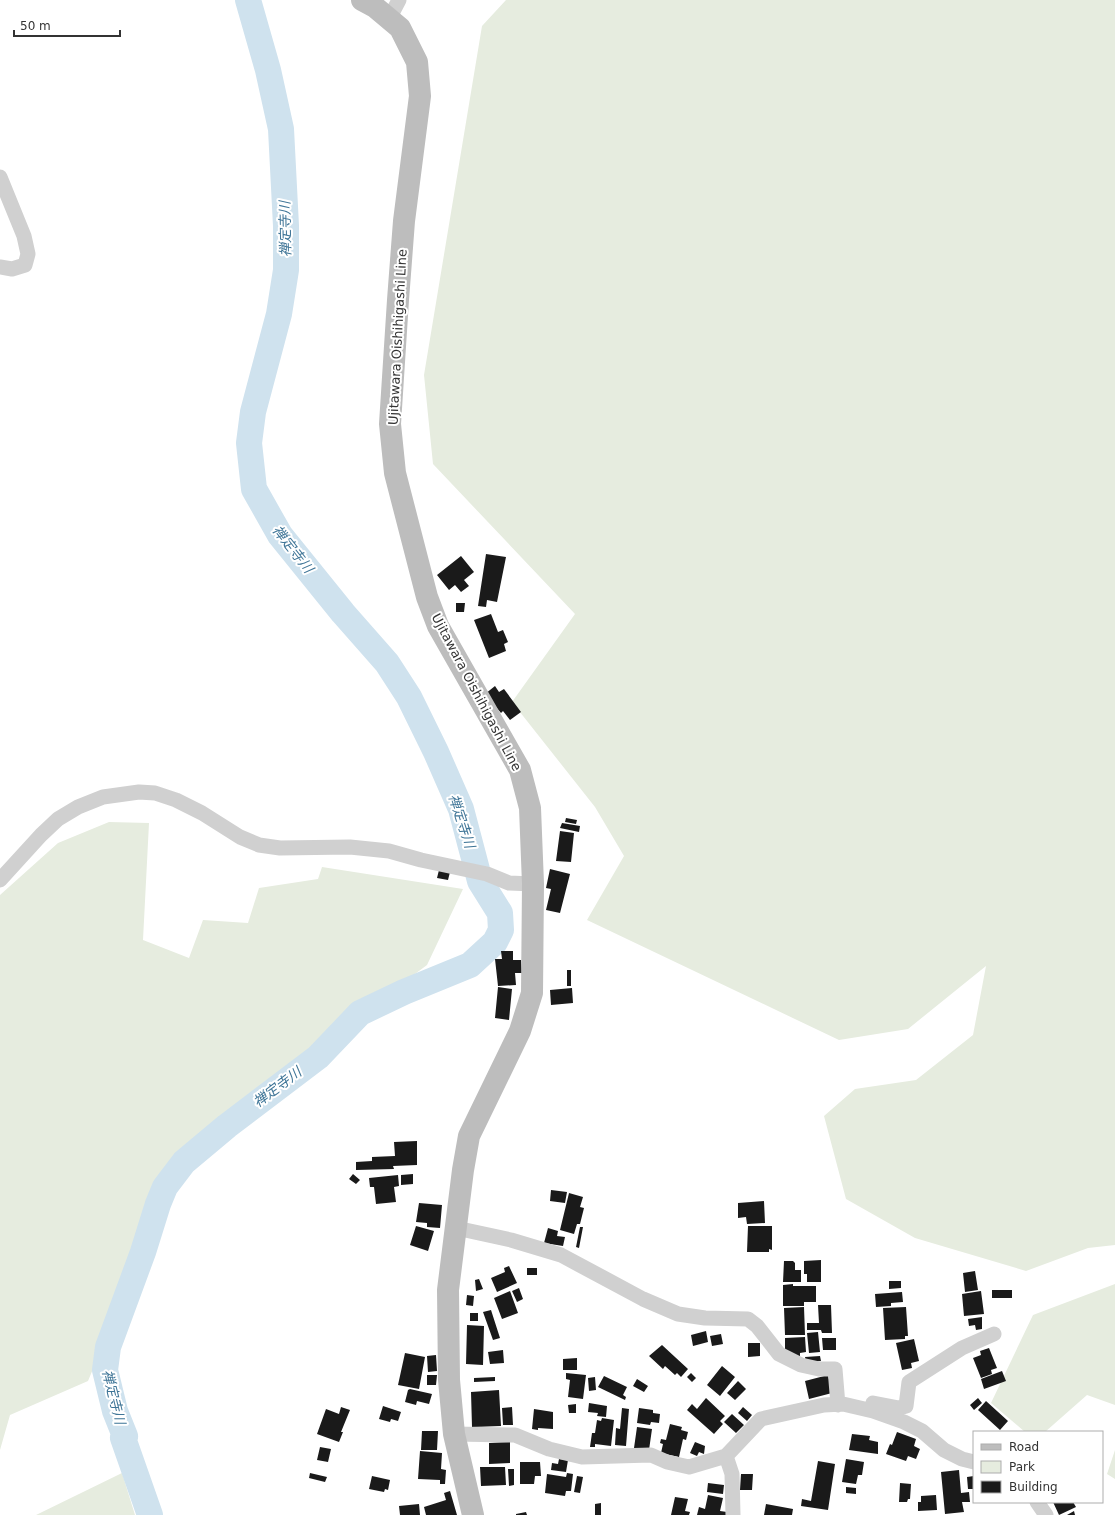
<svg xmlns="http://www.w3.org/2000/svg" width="1115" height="1515" viewBox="0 0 1115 1515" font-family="'DejaVu Sans','Noto Sans JP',sans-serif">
	<rect width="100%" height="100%" fill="#fff"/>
	<path fill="#e6ecdf" d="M506,0h609v1245l-27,3 -62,23 -111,-33 -69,-39 -22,-83 31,-27 61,-9 57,-45 13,-69 -78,63 -69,11 -252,-120 37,-64 -29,-49 -83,-105 63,-88 -142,-150 -9,-89 58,-349z
		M109,822l40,1 -6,117 46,18 14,-38 45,3 11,-35 59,-9 4,-12 141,22 -36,76 -240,179 -99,237 -78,34 -10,35v-555l58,-52z
		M1115,1284v121l-28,-10 -42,37h-20l-34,-29 42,-88z
		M1115,1450v29l-8,-5z
		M122,1473l13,42h-99z"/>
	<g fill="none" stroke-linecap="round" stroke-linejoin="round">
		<path stroke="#cfe2ee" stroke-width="26" d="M150,1515l-27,-77 2,-2 -10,-25 -10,-41 3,-23 35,-95 15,-48 7,-17 19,-25 43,-36 91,-69 42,-44 44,-21 66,-27 25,-23 6,-12 -1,-17 -20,-32 -19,-72 -25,-57 -27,-55 -22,-34 -44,-50 -63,-78 -26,-46 -5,-46 4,-31 26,-98 7,-44v-44l-5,-97 -13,-59 -20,-70"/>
	</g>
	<path fill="#1a1a1a" d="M486,554l20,3 -9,45 -10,-2 -1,7 -8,-1z
		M461,556l13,16 -10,8 5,6 -8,6 -6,-7 -6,5 -12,-15z
		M456,603h9l-1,9h-8z
		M491,614l7,18 5,-2 5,12 -4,2 2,7 -17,7 -15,-38z
		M495,686l4,6 5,-3 17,23 -11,8 -7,-9 -2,2 -16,-19z
		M566,818l11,2 -1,4 -11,-2z
		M562,823l18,3 -1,6 -19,-4z
		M560,831l14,2 -3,29 -15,-1z
		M550,869l20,5 -10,39 -14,-3 5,-21 -5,-1z
		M439,870l11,2 -2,8 -11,-2z
		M501,951h12v9h8l1,13h-7l1,12 -18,1 -3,-27h7z
		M567,970h4v16h-4z
		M498,987l14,2 -3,31 -14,-2z
		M572,988l1,15 -22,2 -1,-15z
		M417,1141v24l-24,1 1,3 -38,1v-8l16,-1v-4l23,-1 -1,-14z
		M353,1174l7,6 -4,4 -7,-5z
		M413,1174v10l-12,1v-10z
		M398,1175l1,11 -5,1 2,15 -20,2 -2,-17h-4l-1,-9z
		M551,1190l16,2 -2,11 -15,-2z
		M569,1193l14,4 -3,10 4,1 -4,16h-3l-3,10 -14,-4z
		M764,1201l1,22 -18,1 -1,-7 -8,1v-15z
		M419,1203l23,2 -2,23 -13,-1v-4l-11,-1z
		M416,1226l18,5 -6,20 -18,-6z
		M748,1226h24v24l-3,-1v3h-22z
		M580,1227h3l-4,21 -3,-1z
		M548,1228l10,3 -1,5 8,1 -2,9 -19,-3z
		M821,1260v22h-14v-8h-3v-13z
		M784,1261h9l2,2v7h6v12h-18z
		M509,1266l8,17 -20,9 -6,-14 14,-6 -1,-4z
		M527,1268h10v7h-10z
		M975,1271l3,19 -13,2 -2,-19z
		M479,1279l4,10 -7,2 -1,-11z
		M889,1281h12v7l-12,1z
		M793,1284v2h23v16h-12v4h-21v-21z
		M519,1288l4,11 -6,3 -5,-11z
		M992,1290h20v8h-20z
		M510,1291l8,22 -16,6 -8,-21z
		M981,1291l3,23 -20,2 -2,-22z
		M902,1292l1,10 -12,1v3l-15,1 -1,-13z
		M467,1295l7,1 -1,10 -7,-1z
		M818,1305h13l1,28h-10l-1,-3h-14v-7h12z
		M804,1307l1,28h-20l-1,-27z
		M906,1307l2,29h-3v3l-20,1 -2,-32z
		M491,1310l9,28 -7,2 -10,-28z
		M470,1313h8v8h-8z
		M982,1317v12l-6,1 -1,-5 -6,1 -1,-7z
		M467,1325l17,1 -1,39 -17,-1z
		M706,1331l2,11 -15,4 -2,-11z
		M818,1332l2,20 -11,1 -2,-20z
		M721,1334l2,10 -11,2 -2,-10z
		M805,1337l1,15 -6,1v4l-15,-4v-15z
		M822,1338h14v12h-13z
		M914,1339l5,22 -8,2 1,5 -10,2 -6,-27z
		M748,1343h12v13l-12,1z
		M662,1345l26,24 -7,8 -4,-4 -2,2 -10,-9 -2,3 -14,-13z
		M989,1348l8,20 -6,2 1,4 -11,4 -8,-20 8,-3 -1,-4z
		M503,1350l1,13 -14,1 -2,-12z
		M405,1353l20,4 -6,32 -21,-4z
		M436,1355l1,16 -9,1 -1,-16z
		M820,1356l1,5 -15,1 -1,-5z
		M577,1358v12h-14v-11z
		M722,1366l13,11 -15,19 -13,-11z
		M1002,1371l4,10 -22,8 -3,-10z
		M566,1373l20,2 -3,24 -15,-2 2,-17 -4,-1z
		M691,1373l5,5 -4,4 -5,-5z
		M427,1375h10l-1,10h-9z
		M828,1375l4,18 -23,6 -4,-18z
		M604,1376l23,11 -4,8 3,2 -1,3 -27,-13z
		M495,1377v4l-21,1v-4z
		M595,1377l1,13 -7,1 -1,-13z
		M637,1379l11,7 -4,6 -11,-6z
		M738,1381l8,8 -11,11 -8,-7z
		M410,1389l22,5 -3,10 -12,-3 -1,4 -11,-3 3,-12z
		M499,1390l2,36 -29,1 -1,-35z
		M706,1398l19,18 -5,5 3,3 -9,10 -27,-24 5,-6 5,5z
		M978,1398l4,5 -8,7 -4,-5z
		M986,1401l22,20 -8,9 -22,-20z
		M589,1403l18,3 -1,11 -9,-1 1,-3 -10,-1z
		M576,1404v9h-7l-1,-8z
		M383,1406l18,6 -3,9 -7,-2 -1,3 -11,-3z
		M341,1407l9,3 -9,22h2l-4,10 -22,-8 9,-25 13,5z
		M512,1407l1,18h-10l-1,-17z
		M743,1407l9,8 -5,6 -9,-8z
		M622,1408l7,1 -3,37 -11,-1 1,-17 4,1z
		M639,1408l14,2v3l7,1 -1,9 -8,-1 -1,3 -13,-2z
		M534,1409l19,3v17l-15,-1v2l-6,-1z
		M732,1414l12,11 -8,8 -12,-11z
		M602,1418l12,2 -3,26 -16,-2v3h-5l2,-14h3l2,-13 4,1z
		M670,1424l12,3 -1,3 7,2 -2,8 -3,-1 -4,18 -18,-4 2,-9 -3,-1 1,-4 5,1z
		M637,1427l15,2 -3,21 -15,-2z
		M422,1431h16l-1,19h-16z
		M897,1432l19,7 -2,7 6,3 -4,10 -8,-3 -2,5 -20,-7 4,-10 2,1z
		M852,1434l18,2 -1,4 9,2v12l-29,-4z
		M510,1442v21l-21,1v-21z
		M695,1442l10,4 -1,8 -5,-2 -2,4 -7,-3z
		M320,1447l11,2 -3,13 -11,-2z
		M420,1451l22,2 -1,16 5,1 -1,14h-5v-4l-22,-1z
		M559,1459l9,1 -2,12 -15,-2 1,-7 6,1z
		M846,1459l18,3 -2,13h-4l-2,9 -14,-2z
		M818,1461l17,3 -7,46 -27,-4 1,-7 9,2z
		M520,1462h20l1,14h-6l-1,8h-14z
		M480,1467h25l1,18 -25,1z
		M508,1469h6v16l-5,1z
		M959,1470l2,23 8,-1 1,10h-8l2,10 -19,2 -4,-42z
		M310,1473l17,4 -2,5 -16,-4z
		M567,1473l6,1 -2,17h-5l-1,5 -20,-3 2,-19 19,3z
		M741,1474h12l-1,16h-12z
		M372,1476l18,4 -2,10 -3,-1 -1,3 -15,-3z
		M577,1476l6,1 -3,16 -6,-1z
		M974,1476v13h-6l-1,-12z
		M708,1483l16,2 -1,9 -16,-2z
		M900,1483l11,1 -1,15h-2l-1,3h-8z
		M846,1487l10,1v6l-10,-1z
		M450,1491l7,24h-31l-2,-8 22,-7 -2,-7z
		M708,1495l15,3 -3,13 7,1 -1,3h-29l2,-8 6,2z
		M936,1495l1,15 -19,1v-9h3v-6z
		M675,1497l13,2 -3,12 5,1 -1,3h-18z
		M1053,1502h20l3,5 -17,8z
		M601,1503v12h-6v-11z
		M419,1504l1,11h-20l-1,-9z
		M766,1504l27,5 -1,6h-28z
		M1074,1511l1,4h-8z
		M526,1512l1,3h-11v-1z"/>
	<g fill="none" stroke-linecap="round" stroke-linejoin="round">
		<path stroke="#d0d0d0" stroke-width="15" d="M389,19l10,-19
			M0,177l24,59 4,18 -3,11 -13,4 -12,-2
			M0,880l41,-45 17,-16 20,-12 25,-10 36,-5 16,1 21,7 26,13 38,24 19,8 21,3 70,-1 39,4 32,9 66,14 22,9 24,1
			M456,1228l55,12 50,15 82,44 35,15 27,4 43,1 9,7 22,28 22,11 18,4h16l3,36
			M873,1403l26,5 7,-2 3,-24 53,-34 32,-14
			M454,1434l61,1 34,14 33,8 69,-2 16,7 22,5 37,-11 35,-37 63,-14 19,-1 30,7 31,11 18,9 22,19 18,9 12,3
			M726,1456l6,18 1,41
			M1037,1502l9,13"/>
		<path stroke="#bdbdbd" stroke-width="22" d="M362,0l13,7 25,21 17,34 3,34 -16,125 -6,79 -8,124 5,49 32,124 11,29 82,144 10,38 3,76 -1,109 -12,38 -51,105 -6,34 -15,120 1,90 5,54 19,81"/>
	</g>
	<g text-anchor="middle" stroke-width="4" stroke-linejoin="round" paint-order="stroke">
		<g font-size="13" fill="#333" stroke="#fff">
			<text transform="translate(397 337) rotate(-87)" y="5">Ujitawara Oishihigashi Line</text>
			<text transform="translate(477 692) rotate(62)" y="5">Ujitawara Oishihigashi Line</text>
		</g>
		<g font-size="14" font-style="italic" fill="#3f7597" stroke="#fff">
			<text transform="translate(285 229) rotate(-91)" y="5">禅定寺川</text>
			<text transform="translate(293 549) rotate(52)" y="5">禅定寺川</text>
			<text transform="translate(462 821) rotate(72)" y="5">禅定寺川</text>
			<text transform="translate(277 1087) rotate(-37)" y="5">禅定寺川</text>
			<text transform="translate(114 1397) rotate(76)" y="5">禅定寺川</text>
		</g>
	</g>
	<rect x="973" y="1431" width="130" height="72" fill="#ffffff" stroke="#adadad"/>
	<rect x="981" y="1444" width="20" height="6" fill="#bdbdbd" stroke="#adadad"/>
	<text x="1009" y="1451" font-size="12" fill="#333333">Road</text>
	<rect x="981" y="1461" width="20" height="12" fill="#e6ecdf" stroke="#adadad"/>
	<text x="1009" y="1471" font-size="12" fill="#333333">Park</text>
	<rect x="981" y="1481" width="20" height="12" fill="#1a1a1a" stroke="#adadad"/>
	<text x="1009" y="1491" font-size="12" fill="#333333">Building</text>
	<path d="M14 30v6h106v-6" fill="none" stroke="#333333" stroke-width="2"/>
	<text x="20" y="30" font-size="12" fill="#333333" stroke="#ffffff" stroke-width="3" paint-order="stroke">50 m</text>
</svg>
